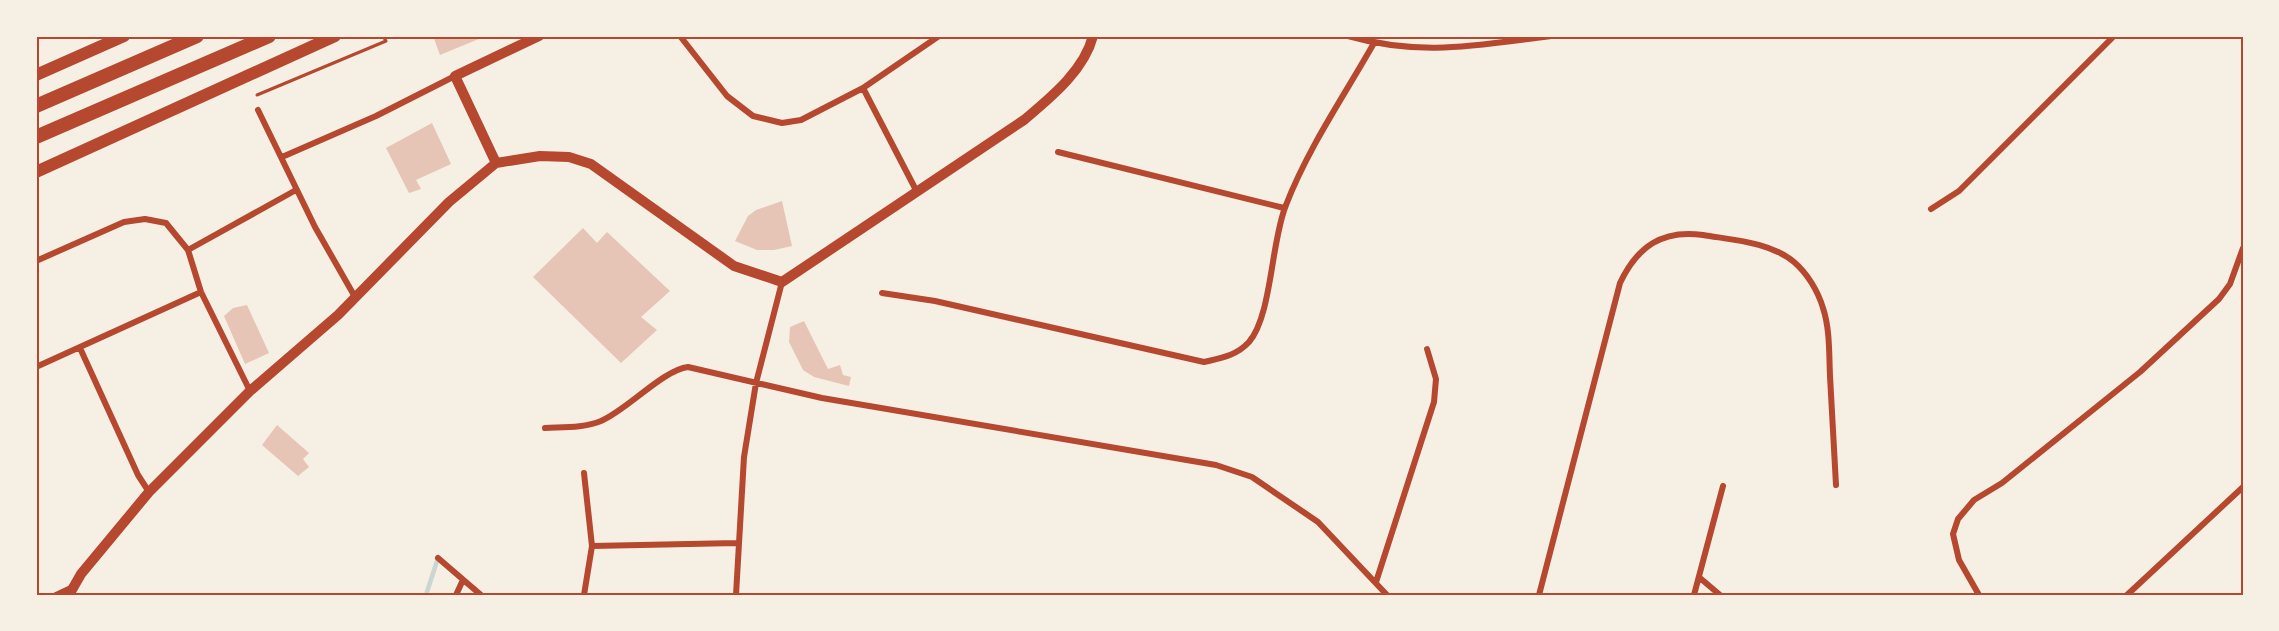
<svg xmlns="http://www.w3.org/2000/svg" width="2279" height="631" viewBox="0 0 2279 631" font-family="Manrope,sans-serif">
	<rect width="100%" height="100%" fill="#f6efe4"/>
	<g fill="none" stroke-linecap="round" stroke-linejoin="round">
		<path stroke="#c9d6d2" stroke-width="4.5" d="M426,595l12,-37"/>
	</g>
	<path fill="#e6c5b7" d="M433,36h53l-46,19z
		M432,123l19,41 -35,16 5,9 -12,4 -23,-45z
		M782,201l10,45 -18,4h-17l-22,-9 13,-25 8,-6z
		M583,228l14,15 10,-11 63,59 -29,26 16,13 -36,33 -88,-86z
		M247,305l22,48 -24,11 -21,-48 9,-8z
		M804,321l24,48 12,-4 3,10 8,2 -2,9 -35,-9 -11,-7 -14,-28 1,-15z
		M277,425l32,28 -6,6 6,8 -11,9 -36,-31z"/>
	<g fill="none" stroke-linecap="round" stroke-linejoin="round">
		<path stroke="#b5482f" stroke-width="3" d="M257,95l129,-54 -3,-5"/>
		<path stroke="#b5482f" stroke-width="6" d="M680,36l47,60 26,20 29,7 19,-3 62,-32 76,-52
			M1348,36c74,21 129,9 203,0
			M863,88l54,104
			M258,110l57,117 40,70
			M1058,152l226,56
			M282,157l94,-41 79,-40
			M1931,209l28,-18 155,-155
			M188,250l108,-60
			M36,261l88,-39 21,-3 21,4 22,27 13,42 49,99
			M882,293l53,8 269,61c17,-4 32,-6 45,-20 23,-27 22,-101 37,-137 22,-57 58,-109 88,-162
			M80,348l58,127 11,17
			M36,367l165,-75
			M545,428c18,-1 39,0 56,-7 26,-11 62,-51 87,-54l134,31 394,67 36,12 66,45 69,73
			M592,546l145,-3
			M438,558l43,37
			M1700,578l20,17
			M1376,582l58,-180 2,-23 -9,-30
			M56,595l15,-7
			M456,595l6,-13
			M584,595l8,-49 -8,-73
			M736,595l8,-138 12,-74 26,-101
			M1539,595l81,-312c17,-36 42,-54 83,-48 30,5 67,7 91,27 13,11 24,29 29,46 7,21 6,46 7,68 2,36 4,73 6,109
			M1694,595l29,-109
			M1979,595l-20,-35 -6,-26 5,-15 16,-19 28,-17 138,-111 79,-73 11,-15 13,-36
			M2127,595l116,-108"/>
		<path stroke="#b5482f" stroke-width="10" d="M496,163l-41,-87 84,-40
			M69,595l12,-21 68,-82 101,-101 88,-76 111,-113 47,-39 44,-7 29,1 22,7 143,102 48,16 242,-162c26,-22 60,-49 69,-84"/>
		<path stroke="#b5482f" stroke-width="12" d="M36,75l88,-39
			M36,172l299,-136"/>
		<path stroke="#b5482f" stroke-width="14" d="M36,106l161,-70
			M36,137l233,-101"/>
	</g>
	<rect width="2279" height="631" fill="none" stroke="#f6efe4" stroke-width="75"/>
	<rect x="38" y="38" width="2204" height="556" fill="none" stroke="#b5482f" stroke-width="2"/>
</svg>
